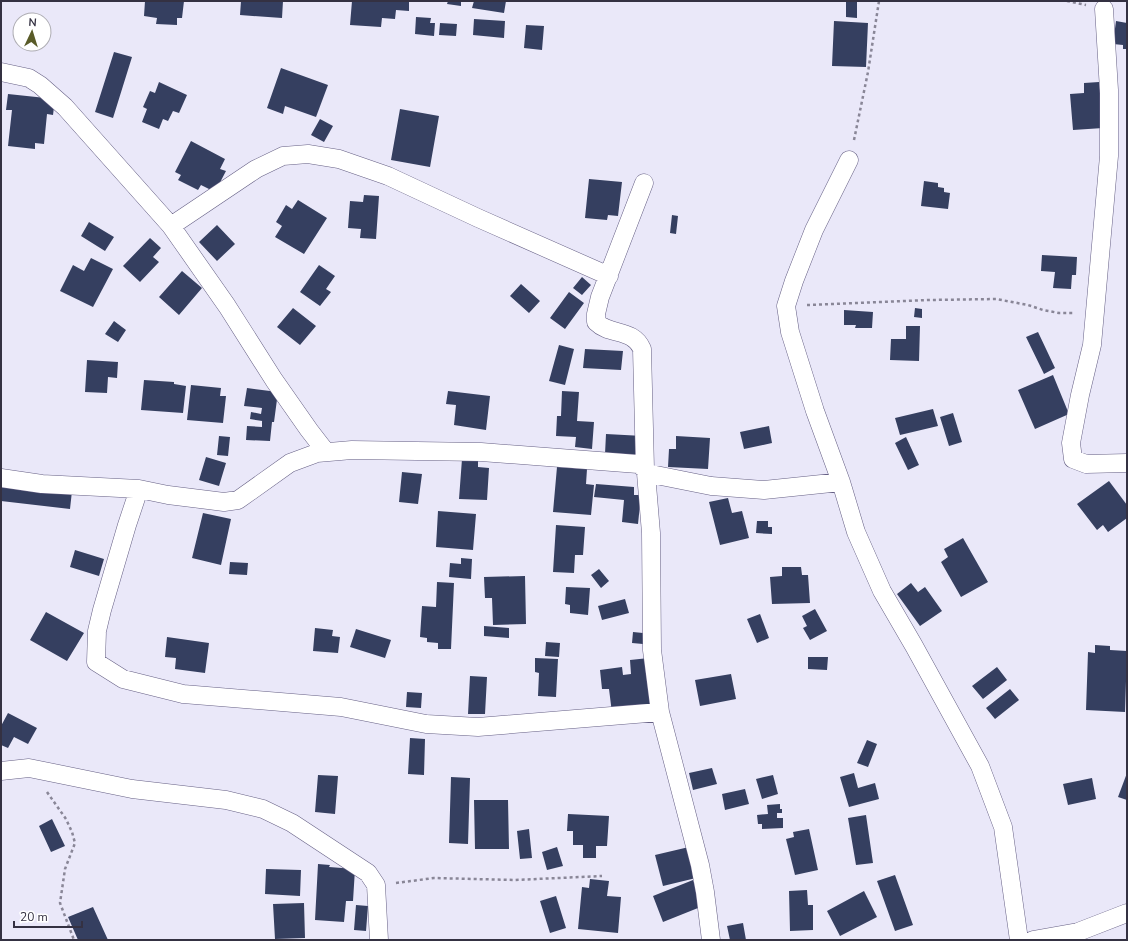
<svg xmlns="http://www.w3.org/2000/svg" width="1128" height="941" viewBox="0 0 1128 941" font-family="'Nunito Sans',sans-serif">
	<rect width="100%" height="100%" fill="#eae8f9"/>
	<path fill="#353f60" d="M145,1h39l-2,17h-5v7l-21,-1 1,-6 -13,-2z
		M241,1h42l-1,17 -42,-3z
		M352,1h57v10l-13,-1 -1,9 -13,-1 -1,9 -31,-2z
		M448,1h13v5l-14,-2z
		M474,1h32l-2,12 -32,-5z
		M846,2h11v16l-11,-1z
		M416,17l15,1 -1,5h5l-1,13 -19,-2z
		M474,19l31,2 -1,17 -31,-3z
		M834,21l34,2 -2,44 -34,-1z
		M1116,21l11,2v26h-4v-4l-10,-1z
		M440,23l17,1 -1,12 -17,-1z
		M526,25l18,1 -2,24 -18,-2z
		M114,52l18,5 -19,61 -18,-6z
		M281,68l47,17 -12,32 -31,-11 -2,8 -16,-6z
		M159,82l28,13 -8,18 -6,-2 -5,10 -5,-2 -4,10 -17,-7 5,-13 -4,-2 7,-16 5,2z
		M1099,82l4,46 -30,2 -3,-36 14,-1v-10z
		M8,94l47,5 -2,16 -6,-1 -3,30 -9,-1v6l-27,-3 4,-36h-6z
		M400,109l39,7 -9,51 -39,-7z
		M320,119l13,7 -9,16 -13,-7z
		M191,141l34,18 -5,10 6,2 -11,21 -14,-7 -3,5 -20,-10 3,-5 -6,-3z
		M589,179l33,3 -4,34 -10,-1 -1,5 -22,-2z
		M924,181l14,2v4l6,1v4l6,1 -2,16 -27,-3z
		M364,195l15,1 -3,43 -16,-1 1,-9 -13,-1 2,-27 13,1z
		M298,200l29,18 -23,36 -29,-17 7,-11 -6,-4 10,-17 6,4z
		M672,215l6,1 -2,18 -6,-1z
		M89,222l25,15 -9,14 -24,-15z
		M217,225l18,19 -18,17 -18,-19z
		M150,238l11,10 -8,9 6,5 -19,20 -17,-16z
		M1042,255l35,2 -1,18h-4l-1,14 -18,-1 2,-16 -14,-1z
		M91,258l22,11 -20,38 -33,-16 13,-26 11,6z
		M319,265l16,11 -9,13 5,3 -11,14 -20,-14z
		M182,271l20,17 -23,27 -20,-18z
		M582,277l9,8 -9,10 -9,-7z
		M521,284l19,17 -11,12 -19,-17z
		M569,292l15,11 -19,26 -15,-11z
		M293,308l23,18 -16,19 -23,-18z
		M915,308l7,1v9l-8,-1z
		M844,310l29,2 -1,16h-17l1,-3h-12z
		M114,321l12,9 -8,12 -13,-8z
		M906,326h14l-1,35 -29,-1 1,-21h15z
		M1038,332l17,36 -11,6 -18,-37z
		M559,345l15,4 -9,36 -16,-4z
		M585,349l38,2 -2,19 -38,-2z
		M87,360l31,2 -1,16 -9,-1 -1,16 -22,-1z
		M1053,375l16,39 -34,15 -17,-39z
		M144,380l30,2v2l12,2 -3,27 -42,-3z
		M191,385l30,3 -1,8h6l-3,27 -36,-3z
		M247,388l31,4 -4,30h-2l-2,19 -24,-1 1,-14 15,1v-6l7,1 -19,-3 1,-7 10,2 1,-6 -18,-2z
		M448,391l42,5 -4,34 -32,-5 2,-20 -10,-1z
		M562,391l17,1 -2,29 17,1 -2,27 -17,-2 1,-10 -20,-1 1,-20h4z
		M933,409l5,17 -38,9 -5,-17z
		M953,413l9,29 -13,4 -9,-29z
		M769,426l3,17 -28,6 -4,-17z
		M606,434l37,2 -1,20 -37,-2z
		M219,436l11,1 -2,19 -11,-1z
		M676,436l34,2 -2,31 -40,-2 1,-18h7z
		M906,437l13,28 -11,5 -13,-27z
		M206,457l20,6 -7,23 -20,-6z
		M462,459l16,1v7l11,1 -2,32 -28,-1z
		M557,467l30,2 -1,15 8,1 -3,30 -38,-3z
		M402,472l20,2 -4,30 -19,-2z
		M1109,481l18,24v13l-19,14 -5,-7 -6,5 -20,-26z
		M1,483l71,8 -2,18 -69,-8z
		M596,484l38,3v8h7l-3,29 -16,-2 2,-22 -30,-3z
		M728,498l4,15 10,-2 7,27 -29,7 -11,-43z
		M438,511l38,3 -3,36 -37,-3z
		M203,513l28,6 -10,46 -29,-7z
		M757,521h11v6h4v7l-16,-1z
		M556,525l29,2 -2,28h-8l-1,18 -21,-1z
		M963,538l25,44 -27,15 -20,-35 7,-5 -4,-8z
		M75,550l29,9 -5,17 -29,-9z
		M461,558l11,1 -1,20 -22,-2 1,-14 11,1z
		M230,562l18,1 -1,12 -18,-1z
		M782,567h19l1,8h6l2,28 -38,1 -2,-27 12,-1z
		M599,569l10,12 -8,7 -10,-13z
		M525,576l1,48 -33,1 -1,-27h-7l-1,-21z
		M437,582l17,1 -3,66h-13v-6l-11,-1v-4l-7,-1 2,-31 14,1z
		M911,583l7,9 7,-5 17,24 -22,15 -23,-32z
		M566,587l24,1 -2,27 -18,-2v-8l-5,-1z
		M625,599l4,14 -27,7 -4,-14z
		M815,609l12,22 -17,9 -7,-12 4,-2 -5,-10z
		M46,612l38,21 -17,28 -37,-21z
		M760,614l9,24 -12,5 -10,-24z
		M484,626l25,2v10l-25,-2z
		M315,628l18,2 -1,6 8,1 -2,16 -25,-2z
		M356,629l35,11 -6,18 -35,-11z
		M633,632l10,1v11l-11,-1z
		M167,637l42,6 -4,30 -30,-4 1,-11 -11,-1z
		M546,642l14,1 -1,14 -14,-1z
		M1095,645l15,1v4l17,1 -2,61 -39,-2 2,-58 7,1z
		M808,657h20l-1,13 -19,-1z
		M535,658l23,1 -2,38 -18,-1 1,-23 -4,-1z
		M649,658l6,50 -43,5 -3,-24h-7l-2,-19 22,-3 1,8 8,-1 -1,-14z
		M997,667l10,13 -24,19 -11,-13z
		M731,674l5,25 -36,7 -5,-26z
		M470,676l17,1 -2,37h-17z
		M1010,689l9,11 -24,19 -9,-11z
		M407,692l15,1 -1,15 -15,-1z
		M8,713l29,15 -9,16 -14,-7 -6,11 -7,-3v-19z
		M410,738l15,1 -1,36 -16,-1z
		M867,740l10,4 -9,23 -11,-4z
		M712,768l5,16 -24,6 -4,-17z
		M854,773l4,15 17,-5 4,16 -30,8 -9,-30z
		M1127,773v27l-9,-3z
		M318,775l20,1 -3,38 -20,-2z
		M773,775l5,19 -16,5 -6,-20z
		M451,777l19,1 -2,66 -19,-1z
		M1092,778l4,21 -28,6 -5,-21z
		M745,789l4,15 -24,6 -3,-16z
		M474,800h34l1,49h-34z
		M780,804v5h2v4h-5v5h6v10l-21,1v-5h-4l-1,-9 11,-1 -1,-9z
		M568,814l41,2 -2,30h-11v12h-13v-13h-10v-14h-6z
		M866,815l7,48 -17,2 -8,-47z
		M52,819l13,27 -14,6 -12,-26z
		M529,829l3,29 -12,1 -3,-28z
		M809,829l9,41 -23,5 -9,-36 8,-2 -1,-5z
		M557,847l6,19 -16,4 -5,-18z
		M689,847l7,31 -33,8 -8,-31z
		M318,864l12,1 -1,2 26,2 -2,32h-7l-2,21 -29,-2z
		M266,869l35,1 -1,26 -35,-2z
		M895,875l18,50 -18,6 -18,-50z
		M590,879l19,2 -2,15 14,1 -3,36 -40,-4 4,-42 7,1z
		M693,880l10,26 -40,16 -10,-26z
		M807,890l1,15h5v25l-23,1 -1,-40z
		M864,891l13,26 -37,19 -13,-25z
		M556,896l10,32 -16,5 -10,-32z
		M304,903l1,35 -30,1 -2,-35z
		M356,905l12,1 -2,25 -12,-1z
		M93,907l15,33h-30l-10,-23z
		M743,923l3,17h-16l-3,-14z"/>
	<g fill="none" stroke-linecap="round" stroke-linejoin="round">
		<g stroke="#666085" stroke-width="19">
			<path id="minor" d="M1104,9l5,81v66l-17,189 -12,50 -9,48 2,16 13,5 41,-1
				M1,72l28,6 11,7 25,22 106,119 56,80 47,74 35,50 17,22
				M849,160l-35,70 -20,51 -8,25 4,26 25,79 26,71 15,50 26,59 32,55 66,120 23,61 16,113
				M644,183l-44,114 -4,17v8c14,14 37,6 46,27l3,120
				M171,226l85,-57 27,-13 25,-2 31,5 49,17 90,42 131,58
				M646,473l65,13 53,4 77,-8
				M1,478l41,6 97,5 29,6 56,7 14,-2 52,-37 27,-10 35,-3 129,2 157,12 7,5 1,4 5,60 1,117 8,62 40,153 5,27 6,48
				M139,489l-12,36 -25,85 -5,21 -1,31 27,17 60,15 158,13 85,17 52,3 182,-15
				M1,771l28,-3 103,21 94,11 37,9 29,14 76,50 8,12 3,55
				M1033,940l45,-8 49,-19"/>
		</g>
		<path stroke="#898697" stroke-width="2.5" stroke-dasharray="3 3" stroke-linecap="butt" d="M1067,1l19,4
			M854,140l14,-68 11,-71
			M807,305l122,-5 67,-1 32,6 15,5 16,3h15
			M47,792l19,27 6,13 3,11 -10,26 -5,34 14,37
			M396,883l38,-5 81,2 87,-4"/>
		<use href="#minor" stroke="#fff" stroke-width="18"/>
	</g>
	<rect width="1128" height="941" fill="none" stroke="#343142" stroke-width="4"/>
	<g transform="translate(32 32) rotate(4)"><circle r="19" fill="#ffffff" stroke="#aeadb3"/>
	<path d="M0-3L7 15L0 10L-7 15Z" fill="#595b28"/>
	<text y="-6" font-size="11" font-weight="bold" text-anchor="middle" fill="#343142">N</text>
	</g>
	<path d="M14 921v6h68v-6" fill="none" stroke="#343142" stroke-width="2"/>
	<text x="20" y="921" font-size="12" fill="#343142" stroke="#ffffff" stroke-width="3" paint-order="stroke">20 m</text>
</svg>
